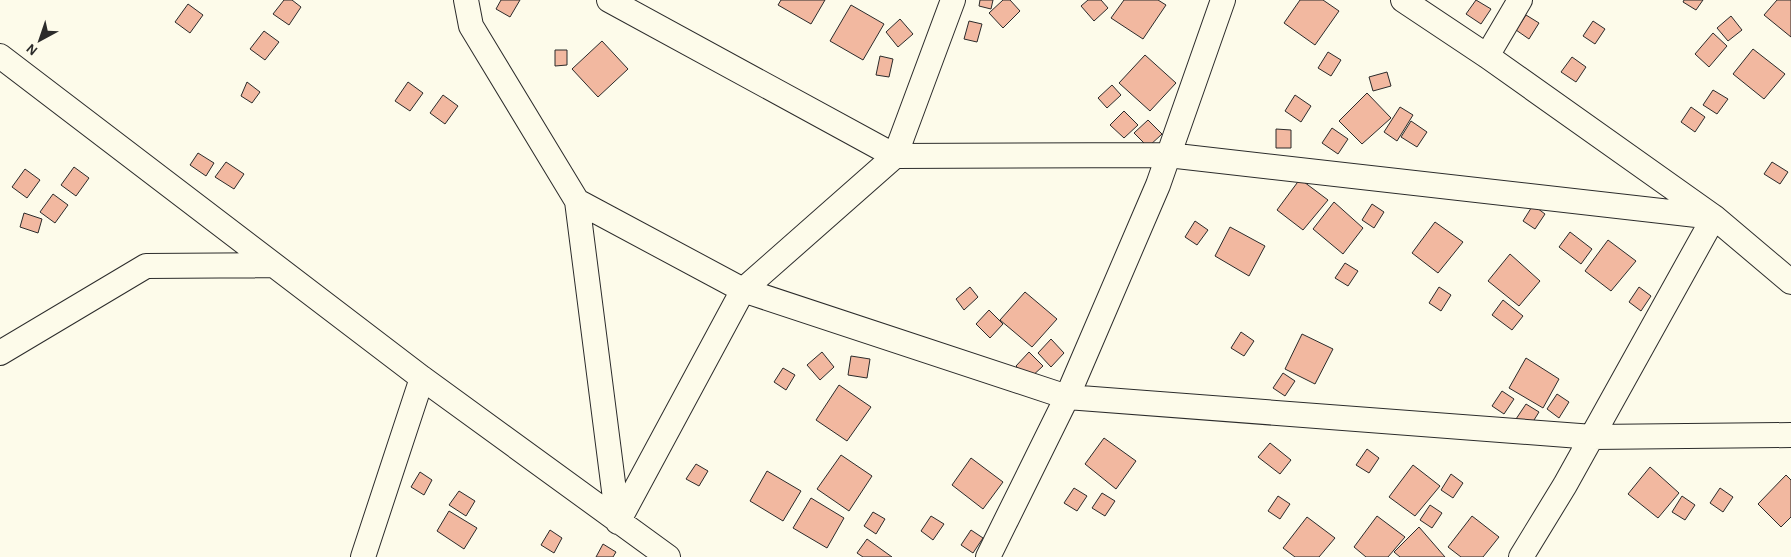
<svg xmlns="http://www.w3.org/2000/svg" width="1791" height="557" viewBox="0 0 1791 557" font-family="'Alegreya Sans',sans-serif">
	<rect width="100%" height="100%" fill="#fdfbea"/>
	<path fill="#f2b8a0" stroke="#2b2b2b" d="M284,0h8l9,7 -12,18 -16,-11z
		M501,0h19l-10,17 -14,-8z
		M781,0h44l-14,24 -33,-19z
		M980,0h13l-2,9 -12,-3z
		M1003,0h7l10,11 -17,17 -14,-15z
		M1088,0h13l7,8 -14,13 -13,-15z
		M1124,0h34l8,5 -23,34 -32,-21z
		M1300,0h23l16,11 -24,34 -31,-22z
		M1476,0l15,9 -10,15 -15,-10z
		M1684,0h19l-7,10 -13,-8z
		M1777,0h14v37l-27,-22z
		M188,4l15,11 -13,18 -15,-11z
		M851,5l33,19 -21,36 -33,-19z
		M1526,15l13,8 -10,16 -13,-9z
		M1731,16l11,14 -14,11 -11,-13z
		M900,19l13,15 -15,13 -12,-15z
		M969,21l13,3 -5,18 -13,-3z
		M1593,21l12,8 -10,15 -12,-8z
		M264,31l15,11 -14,18 -15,-11z
		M1713,33l14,13 -18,21 -14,-13z
		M602,41l26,28 -30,28 -26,-28z
		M1753,49l32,25 -21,25 -31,-25z
		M555,50h12v15l-12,1z
		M1328,52l13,8 -10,16 -13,-8z
		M1145,55l31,28 -26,28 -31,-28z
		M880,56l13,3 -4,18 -13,-2z
		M1572,57l14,10 -10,15 -15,-10z
		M1387,72l4,14 -18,5 -4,-14z
		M247,82l13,10 -8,11 -11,-7z
		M408,82l15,11 -13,18 -15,-10z
		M1112,85l9,10 -14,13 -9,-10z
		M1713,90l15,9 -11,15 -14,-9z
		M1367,93l24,25 -29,26 -23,-23z
		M443,95l15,11 -13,18 -15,-11z
		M1295,95l16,11 -10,16 -16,-11z
		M1400,107l13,8 -16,26 -13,-9z
		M1691,107l14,10 -10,15 -14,-10z
		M1124,111l14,14 -14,13 -14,-13z
		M1148,120l14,14 -14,13 -14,-14z
		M1411,121l16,11 -10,15 -16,-10z
		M1332,128l16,11 -10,15 -16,-11z
		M1276,129l15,1v18h-15z
		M198,153l16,10 -8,13 -16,-11z
		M226,162l18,12 -10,15 -19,-12z
		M1772,162l16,10 -8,12 -16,-10z
		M74,167l15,11 -13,18 -15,-11z
		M25,169l15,11 -13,18 -15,-11z
		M1300,179l28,21 -25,30 -26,-20z
		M53,194l15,11 -13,18 -15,-11z
		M1334,202l29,26 -20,26 -30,-25z
		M1372,204l12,8 -10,16 -12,-8z
		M1533,205l12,9 -10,15 -12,-8z
		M24,213l18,6 -4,14 -18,-6z
		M1195,221l13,9 -11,15 -12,-8z
		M1435,222l28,20 -25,31 -26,-20z
		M1230,227l35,19 -16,30 -34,-20z
		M1570,232l22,17 -11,15 -22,-17z
		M1608,240l28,21 -25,30 -26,-20z
		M1510,254l30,27 -21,25 -31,-25z
		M1345,263l13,8 -10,15 -13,-8z
		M970,287l8,10 -14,13 -8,-11z
		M1439,287l12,8 -10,16 -12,-8z
		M1639,287l12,9 -10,15 -12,-9z
		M1025,292l32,27 -25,28 -32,-27z
		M1503,300l20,16 -11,14 -20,-15z
		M989,310l14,14 -13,14 -14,-14z
		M1241,332l13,9 -10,15 -13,-8z
		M1302,334l31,15 -18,35 -30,-15z
		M1051,339l13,14 -13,14 -13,-14z
		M822,352l12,15 -14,13 -13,-15z
		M1029,352l14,14 -14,13 -13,-13z
		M851,356l19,3 -3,19 -19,-3z
		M1526,358l33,21 -16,29 -34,-20z
		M783,368l12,7 -9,15 -12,-8z
		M1283,373l12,8 -10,15 -12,-8z
		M839,385l32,22 -24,34 -31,-21z
		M1502,391l12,8 -10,15 -12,-8z
		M1557,394l12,8 -10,16 -12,-9z
		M1526,404l13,8 -10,16 -13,-9z
		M1104,438l32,23 -20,28 -31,-25z
		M1270,443l21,17 -11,14 -22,-17z
		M1367,449l12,9 -10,15 -13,-8z
		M841,455l31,21 -23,35 -32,-22z
		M971,458l32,24 -20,27 -31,-24z
		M696,464l12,7 -9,15 -13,-7z
		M1413,465l27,21 -25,30 -26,-19z
		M1650,467l29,26 -21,25 -30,-24z
		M767,471l34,20 -18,30 -33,-20z
		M420,472l12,8 -8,15 -13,-8z
		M1451,474l12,9 -10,15 -12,-8z
		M1786,475l5,5v37l-10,10 -23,-23z
		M1074,488l13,8 -10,15 -13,-8z
		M1720,488l13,9 -10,15 -13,-9z
		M459,491l16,10 -9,15 -17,-11z
		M1102,493l13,8 -10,15 -13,-8z
		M1278,496l12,8 -10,15 -12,-8z
		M1682,496l13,9 -10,15 -13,-8z
		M811,498l33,20 -17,30 -34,-20z
		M1430,505l12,8 -10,15 -12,-8z
		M449,511l28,17 -13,21 -27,-18z
		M873,512l12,7 -9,15 -12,-8z
		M931,516l13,8 -11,16 -12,-9z
		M1377,516l28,21 -17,20h-22l-12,-10z
		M1472,516l27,21 -16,20h-22l-13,-10z
		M1307,517l28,21 -16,19h-24l-12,-9z
		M1419,527l26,30h-45l-6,-5z
		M550,530l12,8 -8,15 -13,-8z
		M971,530l12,8 -10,15 -12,-8z
		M867,539l25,18h-29l-6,-4z
		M603,544l13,8 -3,5h-17z"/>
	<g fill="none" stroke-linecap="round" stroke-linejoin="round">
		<g stroke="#2b2b2b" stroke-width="26">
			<path id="street" d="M466,0l5,26 106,175
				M609,0l286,156 273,-1 546,62 -149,268 -44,72
				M1403,0l84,56 227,161 77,65
				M0,56l422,322 246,179
				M1487,56l33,-56
				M0,353l146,-87 127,-1
				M618,522l-41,-321 166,89 324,107 526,40 198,-2
				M618,522l125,-232 152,-134 58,-156
				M363,557l59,-179
				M988,557l79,-160 91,-212 65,-185"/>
		</g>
		<use href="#street" stroke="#fdfbea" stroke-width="24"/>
	</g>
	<g transform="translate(40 40) rotate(220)" stroke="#fdfbea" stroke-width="4" paint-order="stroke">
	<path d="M0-4L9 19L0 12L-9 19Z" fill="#2b2b2b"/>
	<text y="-8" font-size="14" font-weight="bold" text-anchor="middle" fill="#2b2b2b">N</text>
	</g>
</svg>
